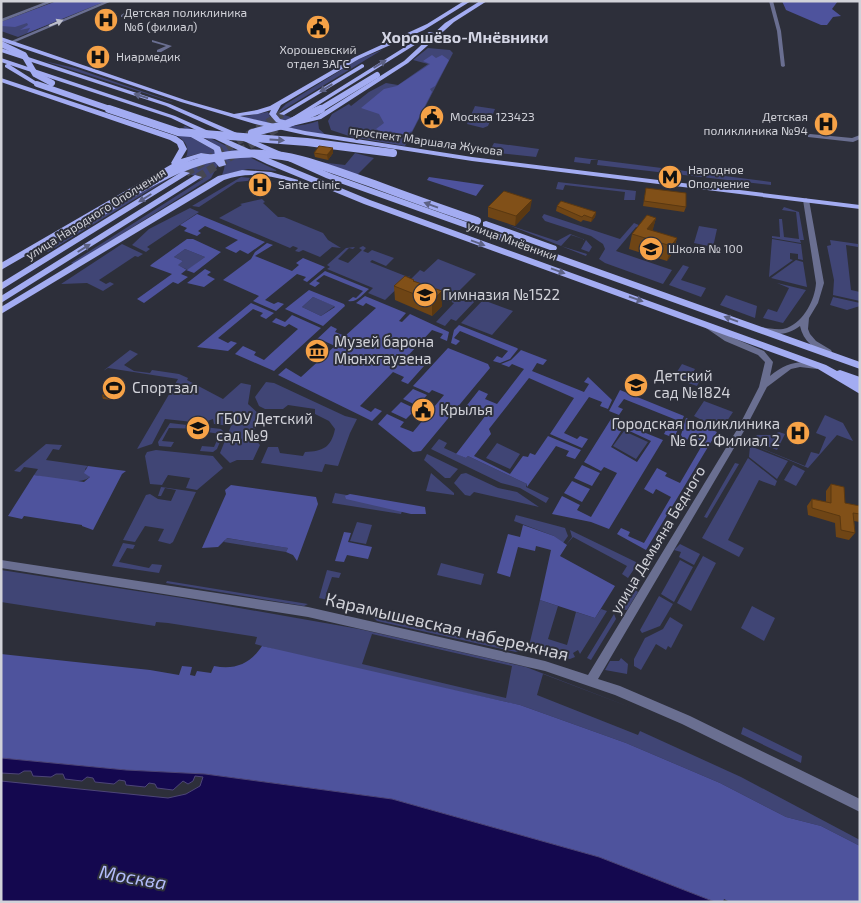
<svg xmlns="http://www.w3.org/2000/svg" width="861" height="903" viewBox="0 0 861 903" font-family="'Exo 2',sans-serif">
	<rect width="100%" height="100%" fill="#2d2f3a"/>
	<path fill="#404575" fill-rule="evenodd" d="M57,1h49l-88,36 -17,-6v-9z
		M428,48l22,2 3,3 -48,93 -53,-9 -21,-7 -3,-9 4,-7 17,-10 2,2 18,-14 17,-9 12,2 30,-21 -15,-4z
		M382,50l-104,63 25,8 -24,-1 -2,-7 9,-9 73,-45z
		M44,61l31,7 98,34h-1z
		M475,106l20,3 -7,17 -5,2 -16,-4z
		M268,112l4,9c14,8 31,5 46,0l1,8 8,7 -86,-19z
		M146,117l32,13 36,20 3,5 -16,-2 -15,4c10,-23 -33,-30 -47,-36z
		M185,126l93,45 -30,-2 -26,6c12,-28 -18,-37 -39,-48z
		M494,143l45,6 -3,8 -47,-5z
		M355,153l19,5 -17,17 -38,-13 26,3z
		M202,156l17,7 -8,15 -137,86 -3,-1 132,-84 -22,-8 -133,81 -3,-2 139,-88z
		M575,157l196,25v3l-174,-20 1,-5h-7l-1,4 -16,-2z
		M241,177l28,3 16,5 -20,-6 -28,3 -38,25 -7,-1z
		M558,182l78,9 -1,9h-11l1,-8 -60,-7 -2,5 -7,-1z
		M262,199l3,3 -2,1 15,14h6l39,16 5,7 13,8 -9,-1 -12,10 -17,-7 -4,2 -4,-1 3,-3 -5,-2 -3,2 -71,-30 23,-13 -2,-1z
		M784,207l15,5 5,28h-4l1,3 -29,-5v-2l8,1 -1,-18h3l2,18 15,2 -3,-27 -14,-2z
		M190,208l9,4 -52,35 3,2 -4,3 -14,-7 17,-16z
		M544,214l76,25 14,-16 7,3 -2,2 -3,-1 -20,24 56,19 -9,14 -58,-21 -6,-4 6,-10 -2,-5 -12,-8 -46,-15 -3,-4z
		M506,224l51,17 13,-7 16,6 6,7 -3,5 -8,-3 5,-9 -15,-5 -10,11 26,8 -1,2z
		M699,226l18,3 -4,18 -19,-4z
		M772,239l29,5 2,16 -5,-1v-5l-8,-1v6l3,1 -24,17z
		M830,240l28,4v3l-12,-2 5,45 9,2v9l-27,-6 1,-15 -7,-34 4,-1z
		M122,244l21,10 -5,3 -3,-1 -36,24 7,4 4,-2 4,2 -11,7 -16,-8 -26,1z
		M363,246l3,2 -3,3 5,2 4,-3 22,8 -8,8 -14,-6 -2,2 38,15 3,-2 -26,25 -17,-7 5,-5 -46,-19 3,-2 -3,-2 19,-17 9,-1 -2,2 -4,-1 -11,11 10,4 14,-13 -3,-2z
		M185,249l20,8 -17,13 -11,-5 6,-4 -9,-4z
		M438,259l38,15 -17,17 18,8 -21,22 -5,-2 -6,7 -9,-4 18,-19 -48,-19 14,-14 4,2z
		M796,260l7,2 4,25 -36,-9z
		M683,265l6,2 -8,13 25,8 -5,9 -32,-12z
		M777,283l29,7 -23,33 -20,-5 5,-9 9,3 12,-24z
		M726,295l31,11 -2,12 -35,-13z
		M313,297l22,9 -14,10 -19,-9z
		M833,297l27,6v3l-13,4 -17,-5z
		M483,300l30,11 -21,24 -31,-12z
		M130,350l8,4 -14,11 10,6 16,2 2,-3 27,4 9,4 -1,2 36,19 18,-16 10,2 -3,19 12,11 -8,21 8,9 -7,15h-16l-7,3 -10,-10 11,-27 -17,-2 -1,-5 -11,4 -37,-4 -13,25 -15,5 41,-70 -70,-11 -5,3z
		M682,364l13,5 -3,5 9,4 -4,8 -24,-8z
		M266,382l8,1 71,33 12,3 -7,14 -12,33 -13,-2 -3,8 -61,-9 7,-16h10l2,6 23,3 2,-4c18,-1 26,-4 30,-23l-6,-8 -14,-7v-5l-27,-4 -5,4h-18l-6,-3 -4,-9z
		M704,401l29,11 -12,18 -27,-14z
		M825,415l18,8 10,18 -16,-6 -29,33 -57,-24 54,22 6,-14 8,2 7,-17 -10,-4z
		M170,423l51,6 3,3 -7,17 -4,3 -13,-1 2,-5 12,1 6,-13 -13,-2v-3l-38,-1 -7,13 12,1 -3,5 -12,-1 -1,-4z
		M624,431l24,11 -12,17 -23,-13z
		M779,432l6,2 -8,16 -24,-10 4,-5h15z
		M439,439l8,4 -3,5 22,10 2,-2 59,28 -1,3 23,11 -3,5 -26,-15 -19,-5 -70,-34z
		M497,443l23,11 -10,15 -24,-11z
		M46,444l16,1 -3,5 -6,-1 -7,11 42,6 -3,3 5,8c-14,10 -40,1 -56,-2l4,-6 -14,-2 -4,5 -6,-1z
		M750,446l38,15 -11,18 -28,-22z
		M156,450l57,6 10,12 -26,22 -11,-2 4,-10 -22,-3 -6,10 -12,-1 -5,-28 2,-4z
		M427,454l31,15 -8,9h-5l-21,-18z
		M748,458l29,23 -2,5 -16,-6 -31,60 16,8 -5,9 -37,-19z
		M735,463l4,1 -32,54 -3,-1z
		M793,465l12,6 -9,15 -12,-6z
		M431,473l23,20v2l-28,-4z
		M466,473l32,15 19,4 22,15 -65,-15 -4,4 -5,-1 -11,-12 7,-9z
		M161,487l35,5 -23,50 -3,2 -12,-3 6,-12 -19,-3 -10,16 -12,-2 23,-45 4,-1 8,5 13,2 5,-11 -11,-2 -4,8h-3z
		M335,493l69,12 -3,9 -69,-11z
		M516,515l49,13 3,8 -5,7 -9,-7 -40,-15z
		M357,522l15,3 -6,19 -16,-3z
		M570,530l68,33 -10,15 -6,-4 5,-8 -54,-29 -7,8 6,-8z
		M226,538l62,10 -2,4 -62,-10z
		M123,543l12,2 -2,4 -6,-1 -8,14 30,6 3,-4 10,1 -3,8 -47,-7z
		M680,544l20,10 -6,11 -15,-8 2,-5 -7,-2z
		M703,556l13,7 -25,48 -14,-8z
		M680,560l13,7 -19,35 -13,-8z
		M441,563l43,11 -3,11 -44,-10z
		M1,570l181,28 177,31 167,38 109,42 -92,-35 -6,21 101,40 2,-4 101,46 119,63v6l-39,-20 -35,-9 -66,-34 -94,-40 -106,-38 -211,-46 -54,-15 2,-7 -89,-14 -12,-1 -1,4 -154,-24zM372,634l140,32 -6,32 -144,-34z
		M327,570l14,3 -2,5 -7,-1 -6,17 4,1 -2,5 -9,-2z
		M167,581l141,23 -4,2 -138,-23z
		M631,586l7,6 -11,18 -10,-1z
		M659,596l14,8 -13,22 -18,7 -2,-3z
		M540,600l18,6 -10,33 19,6 9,-33 19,6 6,-9 6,2 -27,43 -2,-4 -5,3 2,4 -5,2 -42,-9z
		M752,606l23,12 -11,23 -23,-13z
		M614,614l2,5 -25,41 -4,-2z
		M373,617l147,34 -4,1 -139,-31z
		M670,617l13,8 -12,23 -3,-2 -2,4 -10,-6 -15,26 -7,-4v-7l11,-21 18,-9z
		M621,658l7,6 -1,10 -22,-4 5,-9h9z
		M743,727l59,29 -1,7 -60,-29z"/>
	<path fill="#4e539d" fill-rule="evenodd" d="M57,1h49l-79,32 3,-5 -10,2 8,-5 -1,-2 -12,4 -14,-1v-4z
		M782,1h56l-6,8 9,7 -8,1 -6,8h-6l-35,-15z
		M432,55l4,3 6,-3 7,5 -14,26 -5,3 2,3 -20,39 -11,4 -11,-4 -6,2 -8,-4 8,-6 -5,-9 -18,-6 23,-19 13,-3 33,-22 -7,-3z
		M429,177l55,8 -8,11 -49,-16z
		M197,214l68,28 -17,12 -8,-4 -4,3 -11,-5 13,-8 -33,-14 -7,5 3,2 -4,3 -13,-5 3,-3 -7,-3z
		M187,239h6l28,13 -27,21 -8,-3 -5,4 7,3 -10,7 -5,-2 -29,21 -7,-4 35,-25 -22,-8 2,-2zM185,249l20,8 -18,13 -9,-5 5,-4 -9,-4z
		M267,243l6,2 -18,11 37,15 7,-6 -3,-2 7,-5 22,9 -18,15 -4,-2 3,-3 -9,-3 -32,26 9,4 4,-2 6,2 -8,7 -23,-10 6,-5 -36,-16 28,-21 4,-7z
		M205,269l6,3 -4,3 8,4 -11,8 -17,-4z
		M325,271l5,2 39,16c-6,5 -12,14 -21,12l5,-4 3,1 7,-7 -39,-16 -8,6 4,2 -5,4 -6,-3z
		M309,290l35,14 1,2 -22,20 -38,-17zM313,297l21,9 1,1 -14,9 -19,-9z
		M365,296l41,17 -7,8 3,1 8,-8 39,18 -2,9 -7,-3 3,-4 -11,-4 -29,31 11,5 3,-3 7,3 -16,18 -7,-3 3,-4 -11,-5 -33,34 11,6 4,-4 7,3 -10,10 -94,-46 8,-7 15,9 34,-31 -11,-5 -3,2 -6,-2 16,-15 6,3 -2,3 10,4 31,-28 -10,-5 -3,3 -7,-3z
		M251,303l23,10 -8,6 -6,-3 3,-3 -10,-4 -35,29 10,5 3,-2 6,2 -9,8 -31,-4z
		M292,315l29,13 -47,43 -39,-17 8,-8 13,6 -2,3 10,5 34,-31 -9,-5 -4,3 -13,-5 4,-4 9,4z
		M459,325l58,23 1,1 -8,10 -10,4 -7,-2 4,-5 5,2 6,-7 -48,-20 -6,7 6,3 -4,4 -5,-2 3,-13z
		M448,348l40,16 2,4 -69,83 -8,1 -35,-28 9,-10 17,8 -4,5 13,5 31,-37 -12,-5 -3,3 -16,-7z
		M521,350l26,10 -4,5 -6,-2 -5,8 52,21 5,-8 -5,-2 4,-5 24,23 -4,9 -8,-3 2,-4 -13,-5 -25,36 13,6 3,-3 8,3 -6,9 -32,-14 24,-36 -45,-20 -40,51 2,5 -17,22 36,18 13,-18 5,1 2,-4 5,2 13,-19 33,14 -6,9 -9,-3 3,-5 -13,-5 -29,41v-3l-59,-28 -2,2 -10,-4 30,-39 -11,-6 -3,4 -8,-4 15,-19 9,4 -3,5 12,5 27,-35 -12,-5 -3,3 -8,-3 10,-4z
		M413,389l14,6 -9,11 -15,-7z
		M620,390l64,26 -10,22 -10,-4 3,-6 7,2 5,-9 -55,-22 -6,8 5,2 -4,6 -10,-4z
		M401,402l15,7 -10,10 -15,-7z
		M686,418l31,14 -71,118 -29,-16 4,-6 9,4 -2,4 16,7 27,-46 -15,-8 -3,5 -9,-5 13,-21 10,5 -2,3 15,7 24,-41 -14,-6 -3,4 -4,-2 -2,-3z
		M611,419l52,21 -54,89 -18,-7 -39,-8 10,-18 18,9 -3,5 14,7 26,-44 -13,-6 -3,4 -17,-9zM623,428l28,13 -14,21 -26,-15z
		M582,465l18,8 -8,13 -18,-8z
		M88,466l38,5 -4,3 -29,56 -11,-4v-1l-58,-9 -2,3 -14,-3 26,-41 50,7 6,-5 -6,-4z
		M572,481l18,8 -8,13 -18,-9z
		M231,485l85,12 2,7 -21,57 -4,-6 -7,-3 2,-4 -61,-10 -9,9 -16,1 24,-54 -1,-4z
		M350,494l75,13 1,7h-15l-65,-15 -1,-3z
		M523,525l31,11 13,9 -7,11 55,30 -20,32 -55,-18 11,-50 -15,-4 -1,5 -17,-4 -8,30 -13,-4 11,-39 12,3z
		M344,532l7,1 -3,9 24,5 -4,12 -21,-4 -3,7 -9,-1z
		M262,646l258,59 106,38 94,40 66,34 35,9 39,20v56h-130l-6,-3 -1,3h-8l-116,-45 -207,-58 -187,-25 -79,-4 -125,-12v-104l149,16 29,5 3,-9 10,1 -2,8 5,1 2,-5 14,2 3,-7c21,4 36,-2 48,-20z"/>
	<path fill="#14084f" stroke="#4d4578" d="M1,758l125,12 79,4 187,25 207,58 116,45h-714v-121l167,17 18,-4 14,-8 3,-9 -8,-1 -2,5 -5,3 -5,-3 -10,9 -16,-2 -2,-4 -6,-1 -4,4 -19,-2 -1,-4 -6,-1 -5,4 -19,-2 -2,-4 -6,-1 -5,4 -17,-2 -2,-5h-7l-5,3 -18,-1 -2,-5h-7l-5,3 -18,-1z"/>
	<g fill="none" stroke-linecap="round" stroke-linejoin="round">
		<path stroke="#464752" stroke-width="8" stroke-dasharray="8 4" stroke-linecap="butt" d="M186,173l96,-59
			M198,177l86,-53"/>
		<path fill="#6a6f91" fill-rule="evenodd" d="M48,1h7l-54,21v-3z
			M106,1h6l-99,42 -4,-1z
			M769,1h4l8,30 4,35 -2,1 -2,-1 -4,-35z
			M126,12l4,1 -5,4h-4v-2z
			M152,40l20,6 -11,6h-4v-2l9,-4 -14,-4z
			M810,134l42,4 8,-3v4l-7,3 -45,-5v-2z
			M806,198l3,2 15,83 -6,20 -9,15 -1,11 2,5 6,7 15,9 1,2 -4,3c-13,-5 -25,-14 -28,-29 -11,9 -32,12 -44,3l4,-2c9,1 19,4 27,1 17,-7 28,-28 29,-45l-13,-83z
			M706,324h6l19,13 33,14 9,11 -3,14c15,-13 30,-17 50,-12l1,2 -4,3 -17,-2 -9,2 -24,18 -23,44 -146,248 22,7 70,30 170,83v13l-178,-88 -67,-29 -70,-24 -237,-54 -307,-49v-8l307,47 237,54 43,14 150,-247 21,-41 6,-25 -7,-7 -33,-14 -19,-13 -1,-2z"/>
		<path fill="#a3acf2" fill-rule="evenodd" d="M464,1h7l-47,29 -65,29 -78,46 -5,9 4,5 12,3 25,-6 87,-55 41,-38 35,-22h7l-33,21 -46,41 -87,56 -29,7 -16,-4 -7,-8 2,-4 -13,4 -18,2 65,15 167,26 388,48v4l-388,-48 -167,-26 -50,-11 -74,-22 -180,-61v-4l184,63 49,14 23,-4 13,-4 85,-49 72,-33z
			M429,32l5,1 -138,86 -5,-1z
			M1,48l169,56 162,70 528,188v7l-534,-191 -160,-72 -165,-54z
			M1,58l174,58 98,44 97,40 456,165 11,6 3,-1 20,7v17l-42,-25 -454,-165 -97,-40 -96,-46 -161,-53 30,19 -5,1 -30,-18v-2l2,-1 -6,-2z
			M362,64l2,1v2l-80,48 -5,-1z
			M1,78l175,58 7,5 4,8 -6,10 20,-6 14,2 -1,-5 -34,-19 7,-2 33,18 6,18 -7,2c-7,-11 -18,-11 -29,-6l-189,109v-7l171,-99 -1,-1 8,-14 -2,-5 -7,-4 -169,-58z
			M242,170l29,2 34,10 -4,2c-27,-7 -50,-14 -77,-4l-223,134v-7l217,-131z
			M183,171l7,2 -189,117v-7z
			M195,175l7,2 -201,126v-7z
			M486,221l70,25 1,2 -1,2h-6l-67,-24v-4z"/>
		<path stroke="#a3acf2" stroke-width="6" d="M1,44l23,11 11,19 17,9
			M37,84l76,26
			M319,110l58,-35"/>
		<path stroke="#a3acf2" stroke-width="8" d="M109,109l69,23 129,10 86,11
			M252,133l35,-9 34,-15
			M72,231c42,-26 85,-57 133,-71 63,-18 111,4 169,24 34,13 69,25 103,37"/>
	</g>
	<path fill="#6f4515" d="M314,153h19l-5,7 -13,-3z
		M646,188l40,19 -2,5 -41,-6z
		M557,206l39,6 -1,5 -4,5 -8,-2 -2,2 -25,-11z
		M488,207l42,3 -15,16 -27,-9z
		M656,218l-4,13 25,7 -4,14 -6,9 -38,-12 3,-15z
		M414,280v1l28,10v15l-10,10 -37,-16 -1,-14z
		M123,379l1,2 -12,19 -9,-1 -1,-3z
		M831,484l14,19 15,3v16l-6,-1 1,12 -6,7 -13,-3 -1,-14 -27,-8 -1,-9 5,-7 14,3v-11z"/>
	<path fill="#5a3811" d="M333,148v5l-5,7 -1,-5z
		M532,200l-2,10 -15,16 1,-10z
		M596,212l-1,5 -4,5 1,-4z
		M656,218l-4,15 -5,-4z
		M677,238l-4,14 -6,9 4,-15z
		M442,291v15l-10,10v-15z
		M123,379l1,2 -12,19 -2,-3z"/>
	<path fill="#815018" stroke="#5a3811" d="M319,146l14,2 -6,7 -13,-2z
		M646,188l40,5v14l-42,-6z
		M504,191l28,9 -16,16 -28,-9z
		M561,201l35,11 -4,6 -8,-3 -2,2 -25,-11z
		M647,215l9,3 -9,11 30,9 -6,8 -39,-12z
		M405,276l9,4 -1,1 29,10 -10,10 -38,-15z
		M112,378l11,1 -13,18 -8,-1z
		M831,484l13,3 1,16 15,3v8l-7,-1 2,20 -14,-3 -1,-14 -28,-8v-9l19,4z"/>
	<defs><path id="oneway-solid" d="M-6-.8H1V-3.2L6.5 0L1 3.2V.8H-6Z" transform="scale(1.25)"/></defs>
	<use fill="#bcbecb" href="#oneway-solid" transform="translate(56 23) rotate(-23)"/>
	<g fill="#5c6184">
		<use href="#oneway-solid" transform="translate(380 64) rotate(-31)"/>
		<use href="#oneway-solid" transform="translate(326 88) rotate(149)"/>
		<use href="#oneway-solid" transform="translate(141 96) rotate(-162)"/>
		<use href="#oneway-solid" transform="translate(277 140) rotate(4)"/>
		<use href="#oneway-solid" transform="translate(145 198) rotate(148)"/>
		<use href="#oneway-solid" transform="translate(431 205) rotate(-160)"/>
		<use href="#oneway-solid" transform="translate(478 243) rotate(20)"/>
		<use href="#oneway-solid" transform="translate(84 248) rotate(-32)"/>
		<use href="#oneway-solid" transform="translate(558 271) rotate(20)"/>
		<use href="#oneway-solid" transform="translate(636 299) rotate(19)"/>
		<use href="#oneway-solid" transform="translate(731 319) rotate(-160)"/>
	</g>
	<defs>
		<g id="hospital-disc" transform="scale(1.25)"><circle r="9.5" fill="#f6a247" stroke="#2d2f3a"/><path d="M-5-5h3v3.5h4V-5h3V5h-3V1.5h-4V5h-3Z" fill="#111"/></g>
		<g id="civic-disc" transform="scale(1.25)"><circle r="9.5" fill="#f6a247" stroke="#2d2f3a"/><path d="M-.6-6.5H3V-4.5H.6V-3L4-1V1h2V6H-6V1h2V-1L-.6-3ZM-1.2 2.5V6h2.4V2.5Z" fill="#111"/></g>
		<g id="metro-disc" transform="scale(1.25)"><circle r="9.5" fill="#f6a247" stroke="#2d2f3a"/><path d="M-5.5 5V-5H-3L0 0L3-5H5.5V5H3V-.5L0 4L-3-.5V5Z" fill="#111"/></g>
		<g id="school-disc" transform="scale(1.25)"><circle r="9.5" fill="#f6a247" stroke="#2d2f3a"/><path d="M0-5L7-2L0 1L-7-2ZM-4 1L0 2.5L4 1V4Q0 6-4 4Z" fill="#111"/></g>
		<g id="museum-disc" transform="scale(1.25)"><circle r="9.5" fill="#f6a247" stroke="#2d2f3a"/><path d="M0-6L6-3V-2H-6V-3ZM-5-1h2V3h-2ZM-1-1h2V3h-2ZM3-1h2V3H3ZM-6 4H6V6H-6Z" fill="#111"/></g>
		<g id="stadium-disc" transform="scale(1.25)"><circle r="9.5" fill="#f6a247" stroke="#2d2f3a"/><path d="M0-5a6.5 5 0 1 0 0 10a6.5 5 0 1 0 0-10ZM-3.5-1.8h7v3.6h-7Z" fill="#111"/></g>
	</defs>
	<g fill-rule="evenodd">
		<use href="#hospital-disc" x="106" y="20"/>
		<use href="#civic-disc" x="318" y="27"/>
		<use href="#hospital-disc" x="98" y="57"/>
		<use href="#civic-disc" x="432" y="117"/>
		<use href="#hospital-disc" x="826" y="124"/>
		<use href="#metro-disc" x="670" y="177"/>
		<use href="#hospital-disc" x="260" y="185"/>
		<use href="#school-disc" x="651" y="249"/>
		<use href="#school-disc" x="425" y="295"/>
		<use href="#museum-disc" x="317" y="351"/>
		<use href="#school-disc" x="636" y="385"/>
		<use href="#stadium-disc" x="114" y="388"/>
		<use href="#civic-disc" x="423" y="410"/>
		<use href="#school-disc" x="198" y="428"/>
		<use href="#hospital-disc" x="798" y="433"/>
	</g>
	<g text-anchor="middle" stroke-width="4" stroke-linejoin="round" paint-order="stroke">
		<g font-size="12" fill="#d1d2d9" stroke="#2d2f3a" text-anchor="start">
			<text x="124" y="17">Детская поликлиника<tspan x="124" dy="14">№6 (филиал)</tspan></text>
			<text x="318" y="54" text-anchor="middle">Хорошевский<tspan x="318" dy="14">отдел ЗАГС</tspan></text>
			<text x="116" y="61">Ниармедик</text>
			<text x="450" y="121">Москва 123423</text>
			<text x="808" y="121" text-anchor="end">Детская<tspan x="808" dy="14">поликлиника №94</tspan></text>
			<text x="688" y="174">Народное<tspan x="688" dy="14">Ополчение</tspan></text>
			<text x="278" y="189">Sante clinic</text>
			<text x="668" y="253">Школа № 100</text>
		</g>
		<g font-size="12" fill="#d1d2d9" stroke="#2d2f3a">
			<text transform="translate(426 141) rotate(8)" y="4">проспект Маршала Жукова</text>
			<text transform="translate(96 214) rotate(-32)" y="4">улица Народного Ополчения</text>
			<text transform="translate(512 241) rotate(20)" y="4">улица Мнёвники</text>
		</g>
		<g font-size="15" fill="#d1d2d9" stroke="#2d2f3a" text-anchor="start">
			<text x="442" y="300">Гимназия №1522</text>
			<text x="334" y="347">Музей барона<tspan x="334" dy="17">Мюнхгаузена</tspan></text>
			<text x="654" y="381">Детский<tspan x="654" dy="17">сад №1824</tspan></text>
			<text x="132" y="393">Спортзал</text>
			<text x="440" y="415">Крылья</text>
			<text x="216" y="424">ГБОУ Детский<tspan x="216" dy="17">сад №9</tspan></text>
			<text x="780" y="429" text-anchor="end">Городская поликлиника<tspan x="780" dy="17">№ 62. Филиал 2</tspan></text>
		</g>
		<g font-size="15" fill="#d1d2d9" stroke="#2d2f3a">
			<text transform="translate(658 540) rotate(-59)" y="5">улица Демьяна Бедного</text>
		</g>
		<g font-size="16" font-weight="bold" fill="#d3d5e4" stroke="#2d2f3a">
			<text x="465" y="43">Хорошёво-Мнёвники</text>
		</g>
		<g font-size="18" fill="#d1d2d9" stroke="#2d2f3a">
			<text transform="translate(447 627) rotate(13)" y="6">Карамышевская набережная</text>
		</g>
		<g font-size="19" font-style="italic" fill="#b3bcfa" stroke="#2d2f3a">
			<text transform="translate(133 877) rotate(10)" y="7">Москва</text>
		</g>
	</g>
	<rect width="861" height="903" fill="none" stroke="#d1d2d9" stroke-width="5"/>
</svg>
